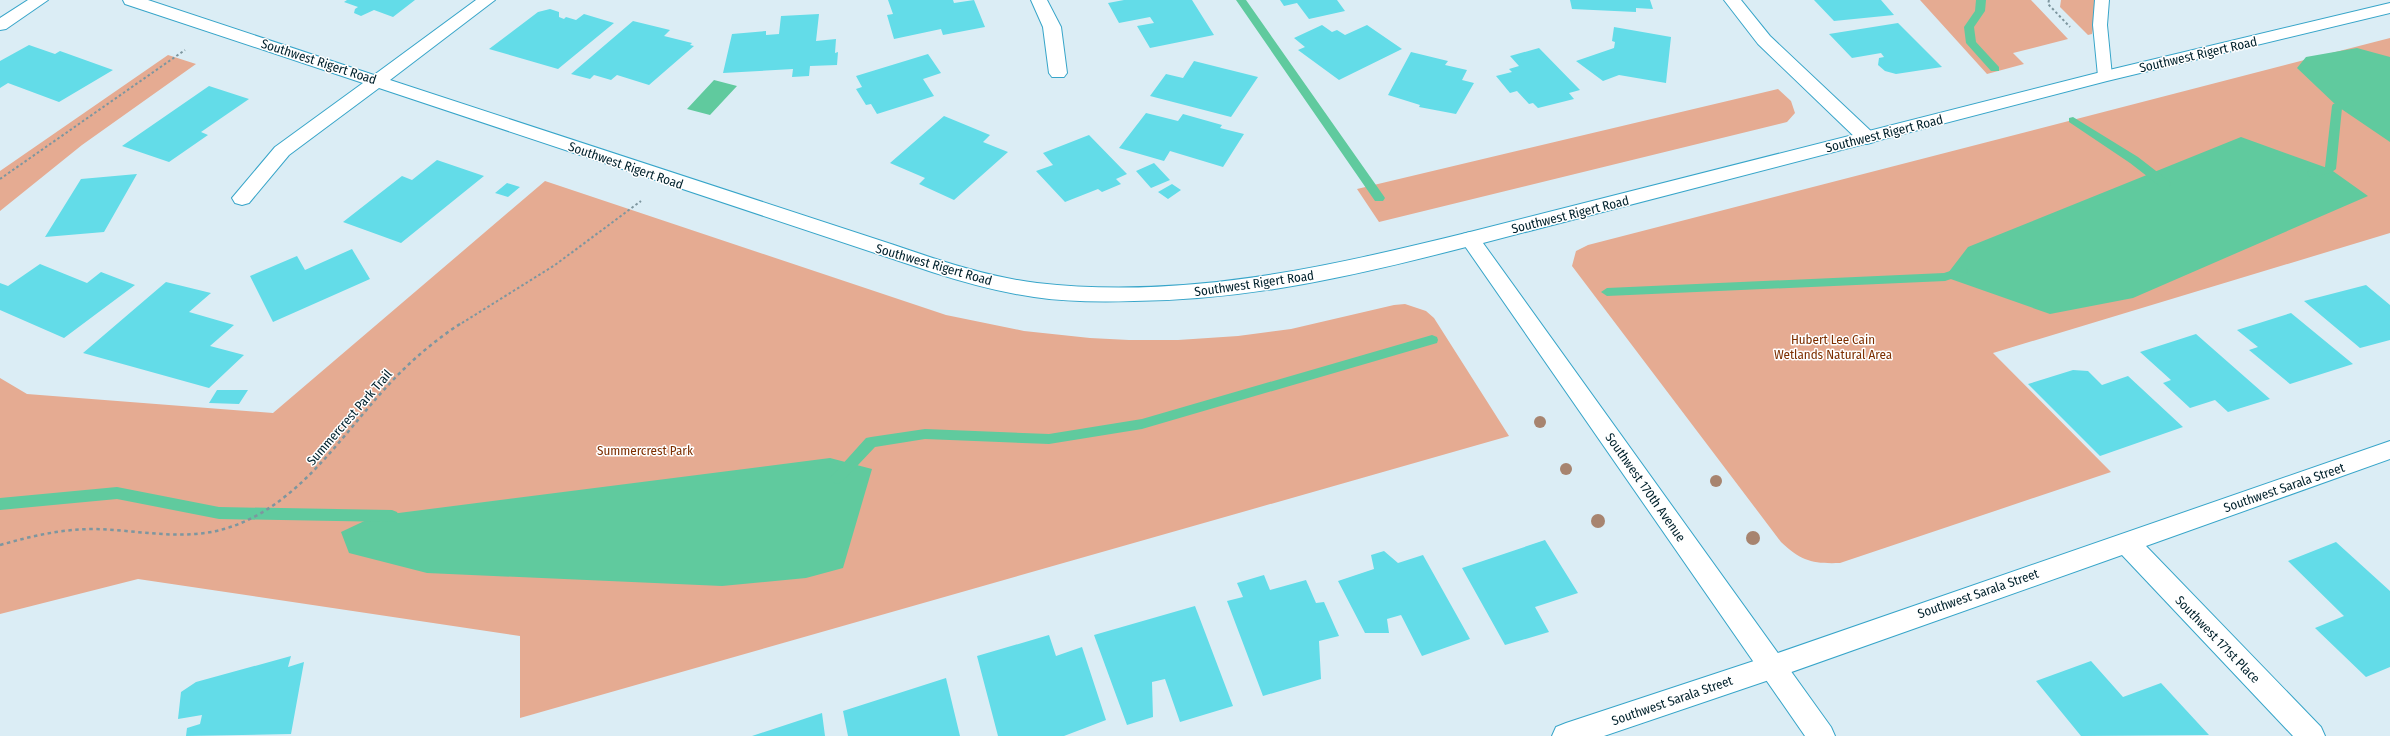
<svg xmlns="http://www.w3.org/2000/svg" width="2390" height="736" viewBox="0 0 2390 736" font-family="'Fira Sans Condensed',sans-serif">
	<rect width="100%" height="100%" fill="#dbedf5"/>
	<path fill="#e5ab92" d="M1920,0h111l37,39 -55,14 11,11 -37,10z
		M2061,0h38l-7,34 -4,1 -28,-28z
		M2390,38v195l-397,120 118,119 -271,91c-27,1 -39,-2 -59,-21l-209,-276 4,-15 12,-6z
		M168,55l28,9 -114,81 -82,66v-40z
		M1778,89l13,12 4,12 -8,9 -408,100 -22,-33z
		M545,181l401,134 78,16 66,7 39,2h49l60,-4 53,-7 103,-24 11,-1 21,7 8,7 75,118 -989,282v-82l-382,-57 -138,35v-236l27,16 246,19z"/>
	<path fill="#60ca9e" d="M2357,48l33,9v85l-53,-36 -40,-38 9,-11z
		M714,80l23,6 -27,29 -23,-6z
		M2241,137l89,32 38,27 -235,102 -83,16 -105,-37 23,-30z
		M830,458l42,11 -29,99 -37,10 -84,8 -295,-13 -78,-20 -8,-21 34,-16z"/>
	<g fill="none" stroke-linecap="round" stroke-linejoin="round">
		<path fill="#60ca9e" fill-rule="evenodd" d="M1236,0h10l137,195 2,3 -2,3h-8z
			M1976,0h10l-1,11 -11,16 2,15 23,25v4h-8l-25,-28 -2,-16 11,-16z
			M2353,100l4,1v4l-15,3 -6,61c-5,5 -20,8 -27,7l-2,-3 2,-3 16,-3 7,-61 1,-2z
			M2073,117l65,40 31,24 2,3 -2,3h-8l-31,-24 -61,-41v-4z
			M1962,267l4,1 2,3 -2,3 -21,7 -338,15 -6,-4 6,-4 337,-15z
			M1432,335l5,2 1,3 -1,3 -295,86 -93,15 -124,-5 -50,8 -33,35 -5,2 -5,-2 -2,-4 36,-40 5,-1 54,-8 124,5 93,-15z
			M117,487l102,20 173,3 5,2 2,4 -2,4 -5,2 -173,-3 -102,-20 -117,11v-12z"/>
	</g>
	<path fill="#63dce8" d="M347,0h68l-22,17 -19,-7 -13,6 -7,-3 1,-4 3,-2 -14,-5z
		M888,0h65l1,3 20,-3 11,27 -42,8 -2,-6 -47,10 -7,-24 6,-1z
		M1124,0h68l22,35 -64,13 -13,-22 17,-3 -4,-6 -31,6 -11,-20z
		M1280,0h57l8,11 -36,8 -12,-16 -13,3z
		M1570,0h80l3,9 -17,-1v4l-64,-3z
		M1814,0h67l13,15 -60,6z
		M550,9l9,3v5l5,2 2,-2 10,3 8,-6 30,9 -56,46 -69,-20 49,-37z
		M819,14l-3,27 20,-2 -1,14 3,-1 -1,13 -27,1 -1,10 -17,1 1,-8 -70,4 9,-39 34,-3v4l13,-1 2,-18z
		M633,21l37,9 -6,6 28,7 -2,2 4,1 -45,39 -32,-10 -6,5 -17,-5 -4,4 -19,-5z
		M1898,23l44,44 -46,7 -11,-3 -7,-6 1,-7 5,-1 -3,-4 -29,5 -23,-24z
		M1322,25l10,7 5,-2 8,5 22,-10 35,24 -63,31 -41,-30 7,-3 -11,-9z
		M1614,27l57,10 -5,46 -47,-8 -16,6 -27,-20 38,-13 1,-6 -3,-1z
		M29,45l26,9 5,-3 53,19 -54,32 -51,-19 -8,5v-27z
		M1539,48l41,42 -11,3 5,6 -36,9 -5,-5 -4,1 -12,-13 -7,2 -14,-17 16,-4 -3,-3 10,-3 -9,-10z
		M1411,52l37,9 -3,4 22,5 -5,10 12,3 -18,31 -37,-7 1,-2 -32,-10z
		M928,54l13,19 -18,6 11,17 -57,18 -6,-10 -5,1 -10,-16 6,-2 -6,-11z
		M1194,61l64,16 -27,40 -81,-21 16,-22 17,4z
		M209,86l40,13 -48,33 7,3 -39,27 -47,-16z
		M1146,113l32,8 5,-7 39,11 -2,3 24,6 -21,33 -53,-16 -6,10 -45,-13z
		M944,116l46,19 -7,7 25,10 -54,48 -35,-16 6,-6 -35,-15z
		M1089,135l38,39 -11,5 5,5 -19,8 -4,-3 -33,13 -29,-31 17,-6 -10,-12z
		M437,160l47,16 -83,67 -58,-21 59,-46 10,4z
		M1154,163l16,17 -19,8 -15,-17z
		M137,174l-33,58 -59,5 36,-58z
		M507,183l13,4 -12,10 -13,-4z
		M1172,184l9,6 -13,9 -10,-7z
		M352,249l18,30 -97,43 -23,-46 47,-20 8,14z
		M40,264l47,19 14,-11 34,13 -71,53 -64,-28v-27l8,3z
		M166,282l45,11 -22,19 45,13 -24,21 34,9 -35,33 -126,-35z
		M2366,285l24,20v35l-30,8 -56,-47z
		M2291,313l62,51 -63,20 -41,-34 9,-3 -21,-17z
		M2196,334l74,65 -42,13 -13,-12 -25,8 -27,-25 8,-3 -31,-28z
		M2073,370l15,1 14,14 26,-9 55,51 -83,29 -72,-72z
		M217,390h31l-9,14 -30,-1z
		M1545,540l33,53 -43,14 14,25 -44,13 -43,-77z
		M2336,542l54,49v76l-24,10 -51,-49 29,-12 -56,-55z
		M1384,551l14,12 25,-8 47,84 -48,17 -21,-41 -14,4 2,14h-24l-27,-52 36,-12 -3,-14z
		M1264,575l6,15 36,-10 10,23 8,-1 15,34 -20,5 2,38 -58,17 -36,-95 16,-4 -6,-14z
		M1195,606l38,100 -53,16 -15,-43 -13,3 1,35 -26,8 -33,-90z
		M1049,635l7,21 26,-9 24,73 -42,16h-66l-21,-80z
		M291,656l-3,11 16,-5 -13,72 -105,2 1,-8 13,-4 2,-9 -24,4 3,-27 15,-10z
		M2091,661l32,36 38,-14 48,52 -128,1 -45,-55z
		M946,678l14,58h-112l-5,-25z
		M822,713l3,23h-73z"/>
	<g fill="none" stroke-linecap="round" stroke-linejoin="round">
		<g stroke="#37a5c9" stroke-width="2">
			<path id="lane" d="M2095,0h14l-2,25 5,51 -7,4 -7,-4 -5,-51z"/>
		</g>
		<g stroke="#37a5c9" stroke-width="2">
			<path id="street" d="M28,0h20l-42,29 -6,1v-12z
				M123,0h25l226,75 102,-75h19l-105,80 501,164c47,16 96,33 146,39 147,17 291,-16 433,-51l7,2 3,5 -3,5 -7,2c-112,29 -219,54 -336,55 -33,1 -67,1 -100,-4 -35,-5 -68,-14 -102,-25l-553,-184 -90,67 -40,48 -7,2 -7,-2 -3,-5 43,-51 88,-64 -238,-79z
				M1031,0h16l14,27 6,46 -3,4h-12l-3,-4 -6,-46z
				M1724,0h17l29,36 104,98 2,4 -2,4 -7,2 -7,-2 -102,-98z
				M2390,441v18l-244,87 175,181 4,9h-32l-171,-181 -350,124 -168,57h-52l4,-9 10,-4 206,-68z"/>
		</g>
		<g stroke="#37a5c9" stroke-width="2">
			<path id="secondary" d="M2390,3v10l-283,68 -624,162 348,484 4,9h-30l-345,-497 3,-5 7,-2 635,-161z"/>
		</g>
		<path stroke="#7d969f" stroke-width="2" stroke-dasharray="2.5 2.5" stroke-linecap="butt" d="M2049,0l-1,4 22,23
			M0,179l185,-129
			M462,323l93,-58 86,-64"/>
		<path stroke="#7d969f" stroke-width="2.5" stroke-dasharray="3.5 3.5" stroke-linecap="butt" d="M0,545c32,-9 61,-16 95,-16 42,1 87,12 129,0 76,-22 118,-96 170,-150 21,-22 44,-41 69,-57"/>
		<use href="#lane" fill="#fff" fill-rule="evenodd"/>
		<use href="#street" fill="#fff" fill-rule="evenodd"/>
		<use href="#secondary" fill="#fff" fill-rule="evenodd"/>
	</g>
	<g fill="#a7846f">
		<circle cx="1540" cy="422" r="6"/>
		<circle cx="1566" cy="469" r="6"/>
		<circle cx="1716" cy="481" r="6"/>
		<circle cx="1598" cy="521" r="7"/>
		<circle cx="1753" cy="538" r="7"/>
	</g>
	<g text-anchor="middle" stroke-width="3" stroke-linejoin="round" paint-order="stroke">
		<g font-size="13" fill="#00212c" stroke="#fff">
			<text transform="translate(2198 54) rotate(-13)" y="5">Southwest Rigert Road</text>
			<text transform="translate(319 61) rotate(18)" y="5">Southwest Rigert Road</text>
			<text transform="translate(1884 133) rotate(-14)" y="5">Southwest Rigert Road</text>
			<text transform="translate(626 165) rotate(19)" y="5">Southwest Rigert Road</text>
			<text transform="translate(1570 214) rotate(-14)" y="5">Southwest Rigert Road</text>
			<text transform="translate(934 264) rotate(16)" y="5">Southwest Rigert Road</text>
			<text transform="translate(1254 283) rotate(-8)" y="5">Southwest Rigert Road</text>
			<text transform="translate(349 417) rotate(-49)" y="5">Summercrest Park Trail</text>
			<text transform="translate(1646 487) rotate(55)" y="5">Southwest 170th Avenue</text>
			<text transform="translate(2284 487) rotate(-19)" y="5">Southwest Sarala Street</text>
			<text transform="translate(1978 593) rotate(-19)" y="5">Southwest Sarala Street</text>
			<text transform="translate(2218 639) rotate(46)" y="5">Southwest 171st Place</text>
			<text transform="translate(1672 700) rotate(-19)" y="5">Southwest Sarala Street</text>
		</g>
		<g font-size="13" fill="#7d2f01" stroke="#fff">
			<text x="1833" y="344">Hubert Lee Cain<tspan x="1833" dy="15">Wetlands Natural Area</tspan></text>
			<text x="645" y="455">Summercrest Park</text>
		</g>
	</g>
</svg>
